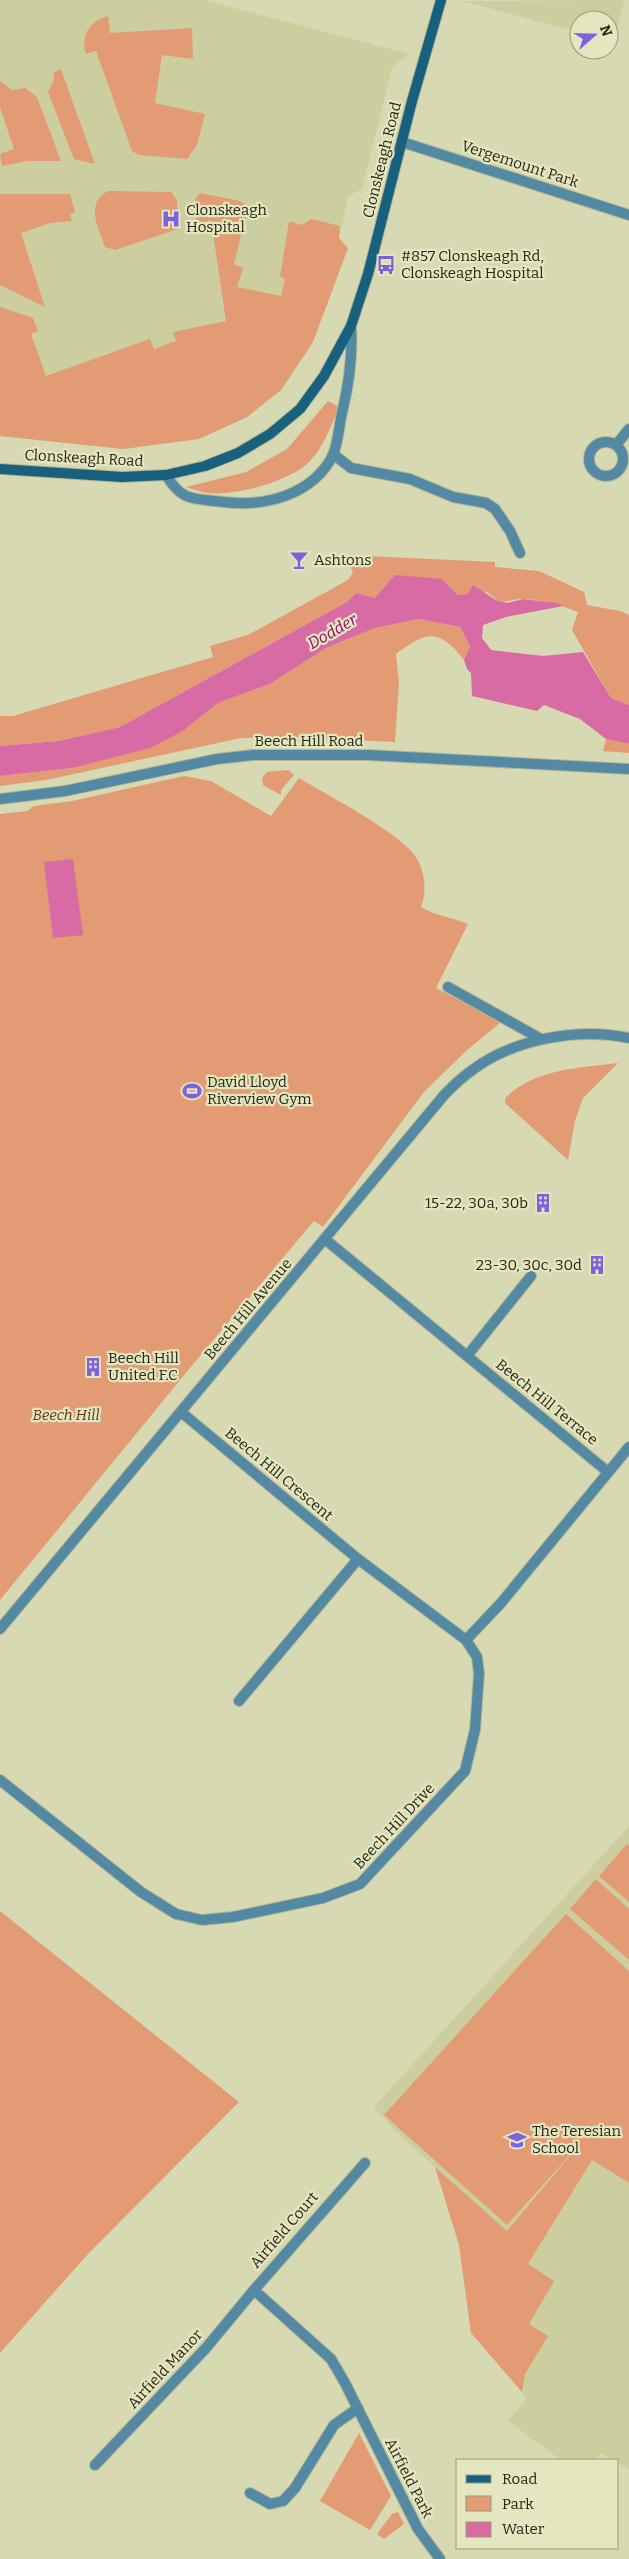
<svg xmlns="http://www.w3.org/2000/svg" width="629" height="2559" viewBox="0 0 629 2559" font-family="Bitter,serif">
	<rect width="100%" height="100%" fill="#d7d9b2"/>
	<path fill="#cccea0" d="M0,0h204l205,54 -17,13 -30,122 -14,7 -9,42 9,10 -35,94 -32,48 -34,27 -48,22 -76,10 -123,-13z
		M624,0l-10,42 -5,-1v-21h-30v12l-117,-31z
		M629,1826v644l-11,-7v-3h-5l-13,-7 -4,7h-35l-53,-39 19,-23 -56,-65 -12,-88 -24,-78 -42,-38 -19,-22z"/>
	<path fill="#e39b73" d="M108,16l2,17 82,-5 1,31 -31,-4 -7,48 50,11 -8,31 -10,14 -48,-4 -7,-4 -36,-100 -10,3c-6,-19 4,-33 22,-38z
		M61,69l34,95 -21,-5 -26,-67 6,-12v-8z
		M0,81l12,9 13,-2 12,9 24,64h-34l-25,5 -2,-12 14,-5 -14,-42z
		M108,191l63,1 6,8 1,29 -63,21 -10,-3c-7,-19 -20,-44 3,-56z
		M200,193l40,8 8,6 -14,57 9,4 -6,19 44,9 4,-17 -5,-2 9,-56 13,4 9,-6 29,7 -1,12 9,10 -35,94 -32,48 -34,27 -48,22 -76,10 -123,-13v-129l33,11 5,13 -7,3 15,42 104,-37 4,10 22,-8 -3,-9 53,-11 -15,-101 -15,4 -1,-25z
		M0,194h70l5,18 -5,2 2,7 -22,2 -29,10 24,74 -45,-22z
		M328,401l11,6c-8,19 -16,42 -32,57 -21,18 -71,32 -99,29 -7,-1 -15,-4 -22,-6l60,-15 41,-23z
		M345,555l150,7v5l44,4 45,21 3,13 33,6 9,4v90l-18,-7 -39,-68 6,-18c-17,-7 -35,-12 -54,-13 -19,-1 -18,10 -37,-7l-29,3 -16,-16 -67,19 -19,-5 -9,9 -227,125 -61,14 -59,5v-30h13l200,-59 -3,-11 38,-11 100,-55 5,-7z
		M419,619l41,8 10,19 -6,14c-25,-32 -37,-29 -68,-6l3,29 -4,59 -100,-5 -54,1 -195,42 -46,6v-10l72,-8 111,-37 35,-28 52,-19 56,-36 49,-20z
		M606,739l23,5v9l-26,-2z
		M288,770l6,5 -13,15v5l-18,-10 -1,-7 5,-6z
		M184,776l27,5 60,35 28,-38c26,16 106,57 118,81 8,13 10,34 4,48 14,9 31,10 47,17l-32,64 65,34 -35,29 -42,41 -101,135 -9,-6 -115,136 -199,243v-786l27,-3 7,-5 38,-5z
		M618,1063l-35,35 -8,23 -7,39 -63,-57v-5c29,-29 74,-30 113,-35z
		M627,1844l2,2v56l-30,-26z
		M596,1879l33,30v51l-59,-51z
		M0,1911l239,191 -151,152 -88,99z
		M566,1914l63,57v212l-37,-23 -64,104 26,17 -25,43 19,12 -23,38 -3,18 -51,-59 -12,-88 -24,-78 72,64 72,-86 -72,80 -123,-110z
		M359,2433l32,63 -21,34 -50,-29z
		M398,2512l6,12 -20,15 -7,-5 15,-20z"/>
	<path fill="#d86aa4" d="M395,575l47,4 16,16 10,-1 5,-9 23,15 11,3 16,-4 33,4 7,3 -57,11 -23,8 -1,13 9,12 52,6 40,-4 28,46 18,7v39l-23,-5 -26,-20 -36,-14 -7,6 -65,-15 -1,-23 -4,-4 -3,-9 6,-14 -10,-19 -41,-8 -44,9 -49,20 -56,36 -52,19 -35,28 -33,17 -78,20 -72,8v-30l59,-5 61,-14 227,-125 9,-9 19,5z
		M73,859l10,76 -30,3 -9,-76z"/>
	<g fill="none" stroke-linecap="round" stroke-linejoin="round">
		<g stroke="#b4b593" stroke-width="12">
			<path id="minor" d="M402,142l227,73
				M589 459a17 17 0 1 1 34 0a17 17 0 1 1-34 0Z
				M616,445l13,-16
				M333,454l18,14 59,11 43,18 33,6 9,6 15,22 10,22
				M166,475c17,28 28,23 58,27 41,5 89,-7 109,-47 5,-12 6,-29 9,-42 7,-29 11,-57 9,-87
				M448,987l93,52
				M326,1240l282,232
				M467,1356l64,-80
				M181,1412l177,147 108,81
				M0,1629l445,-535c8,-8 16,-16 26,-23 42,-32 107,-44 158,-33
				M239,1701l119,-142
				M0,1780l141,112 35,22 26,6 31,-3 90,-19 37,-14 105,-113 10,-41 4,-56 -2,-17 -11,-17 35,-37 128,-156
				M365,2163l-111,127 77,69 14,24 73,146 22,30
				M95,2465l111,-117 48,-58
				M250,2493l20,11 13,-3 12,-13 39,-63 24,-17"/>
		</g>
		<g stroke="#b4b593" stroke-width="12">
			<path id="tertiary" d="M0,799l65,-8 152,-32 36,-4h115l261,14"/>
		</g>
		<g stroke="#b4b593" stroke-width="12">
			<path id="secondary" d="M0,469l122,8 44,-2 39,-9 33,-13 32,-19 30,-25 24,-33 27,-50 17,-52 44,-173 29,-101"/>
		</g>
		<use href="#minor" stroke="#5389a2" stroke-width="10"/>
		<use href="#tertiary" stroke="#5389a2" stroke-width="10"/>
		<use href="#secondary" stroke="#17617e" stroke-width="10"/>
	</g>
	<defs>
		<g id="hospital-bare" transform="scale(1.5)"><path d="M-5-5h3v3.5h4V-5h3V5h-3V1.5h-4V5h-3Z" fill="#7c62dd" stroke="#e4e6bf" stroke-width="2.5" paint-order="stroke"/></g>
		<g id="bus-bare" transform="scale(1.5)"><path d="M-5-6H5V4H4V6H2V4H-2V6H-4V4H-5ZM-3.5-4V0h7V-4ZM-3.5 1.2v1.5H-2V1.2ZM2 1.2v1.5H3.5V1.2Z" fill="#7c62dd" stroke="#e4e6bf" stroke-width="2.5" paint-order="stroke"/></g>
		<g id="bar-bare" transform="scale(1.5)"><path d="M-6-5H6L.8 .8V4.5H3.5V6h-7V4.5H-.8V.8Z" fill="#7c62dd" stroke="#e4e6bf" stroke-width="2.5" paint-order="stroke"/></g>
		<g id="stadium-bare" transform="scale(1.5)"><path d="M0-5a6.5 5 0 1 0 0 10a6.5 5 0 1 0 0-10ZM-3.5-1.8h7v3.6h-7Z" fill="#7c62dd" stroke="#e4e6bf" stroke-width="2.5" paint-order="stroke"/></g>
		<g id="building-bare" transform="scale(1.5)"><path d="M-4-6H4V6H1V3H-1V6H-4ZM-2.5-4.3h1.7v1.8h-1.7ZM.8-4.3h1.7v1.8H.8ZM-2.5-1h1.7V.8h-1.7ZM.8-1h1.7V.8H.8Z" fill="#7c62dd" stroke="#e4e6bf" stroke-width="2.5" paint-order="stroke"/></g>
		<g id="school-bare" transform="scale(1.5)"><path d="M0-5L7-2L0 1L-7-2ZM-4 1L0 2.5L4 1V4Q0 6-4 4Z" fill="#7c62dd" stroke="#e4e6bf" stroke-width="2.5" paint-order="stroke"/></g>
	</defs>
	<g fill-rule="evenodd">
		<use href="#hospital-bare" x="171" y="219"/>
		<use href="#bus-bare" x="386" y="265"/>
		<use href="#bar-bare" x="299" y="560"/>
		<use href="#stadium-bare" x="192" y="1091"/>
		<use href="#building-bare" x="543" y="1203"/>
		<use href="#building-bare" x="597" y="1265"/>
		<use href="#building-bare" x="93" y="1367"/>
		<use href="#school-bare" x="517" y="2140"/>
	</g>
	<g text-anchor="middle" stroke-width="4.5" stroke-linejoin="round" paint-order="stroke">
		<g font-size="15" fill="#262718" stroke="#e4e6bf">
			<text transform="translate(382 160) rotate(-76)" y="5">Clonskeagh Road</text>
			<text transform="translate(520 164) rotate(18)" y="5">Vergemount Park</text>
			<text transform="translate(84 458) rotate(3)" y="5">Clonskeagh Road</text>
			<text x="309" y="746">Beech Hill Road</text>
			<text transform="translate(248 1309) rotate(-50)" y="5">Beech Hill Avenue</text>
			<text transform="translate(547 1402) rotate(39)" y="5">Beech Hill Terrace</text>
			<text transform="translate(279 1474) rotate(40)" y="5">Beech Hill Crescent</text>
			<text transform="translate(394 1826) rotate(-47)" y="5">Beech Hill Drive</text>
			<text transform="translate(284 2230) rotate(-49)" y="5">Airfield Court</text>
			<text transform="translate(165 2369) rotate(-47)" y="5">Airfield Manor</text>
			<text transform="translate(409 2478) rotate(63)" y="5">Airfield Park</text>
		</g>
		<g font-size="15" fill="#262718" stroke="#e4e6bf" text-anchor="start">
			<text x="186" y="215">Clonskeagh<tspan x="186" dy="17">Hospital</tspan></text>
			<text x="401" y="261">#857 Clonskeagh Rd,<tspan x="401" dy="17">Clonskeagh Hospital</tspan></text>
			<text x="314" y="565">Ashtons</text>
			<text x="207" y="1087">David Lloyd<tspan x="207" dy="17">Riverview Gym</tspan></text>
			<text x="528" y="1208" text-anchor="end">15-22, 30a, 30b</text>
			<text x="582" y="1270" text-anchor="end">23-30, 30c, 30d</text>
			<text x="108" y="1363">Beech Hill<tspan x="108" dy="17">United F.C</tspan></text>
			<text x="532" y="2136">The Teresian<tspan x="532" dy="17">School</tspan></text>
		</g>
		<g font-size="15" font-style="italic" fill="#5f341b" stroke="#e4e6bf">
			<text x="66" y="1420">Beech Hill</text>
		</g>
		<g font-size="16" font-style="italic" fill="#950763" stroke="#e4e6bf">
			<text transform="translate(332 631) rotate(-30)" y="6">Dodder</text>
		</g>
	</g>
	<rect x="456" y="2459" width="162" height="90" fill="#e4e6bf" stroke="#989a7c"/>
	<rect x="466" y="2475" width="25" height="8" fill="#17617e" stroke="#989a7c"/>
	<text x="502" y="2484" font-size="15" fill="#262718">Road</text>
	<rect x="466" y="2496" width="25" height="15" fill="#e39b73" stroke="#989a7c"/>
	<text x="502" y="2509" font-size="15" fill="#262718">Park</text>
	<rect x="466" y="2522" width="25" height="15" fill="#d86aa4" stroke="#989a7c"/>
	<text x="502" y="2534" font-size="15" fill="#262718">Water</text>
	<g transform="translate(594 35) rotate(70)"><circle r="24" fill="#e4e6bf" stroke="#989a7c"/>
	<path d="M0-4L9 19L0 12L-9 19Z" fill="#7c62dd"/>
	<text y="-8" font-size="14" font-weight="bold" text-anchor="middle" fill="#262718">N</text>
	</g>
</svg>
